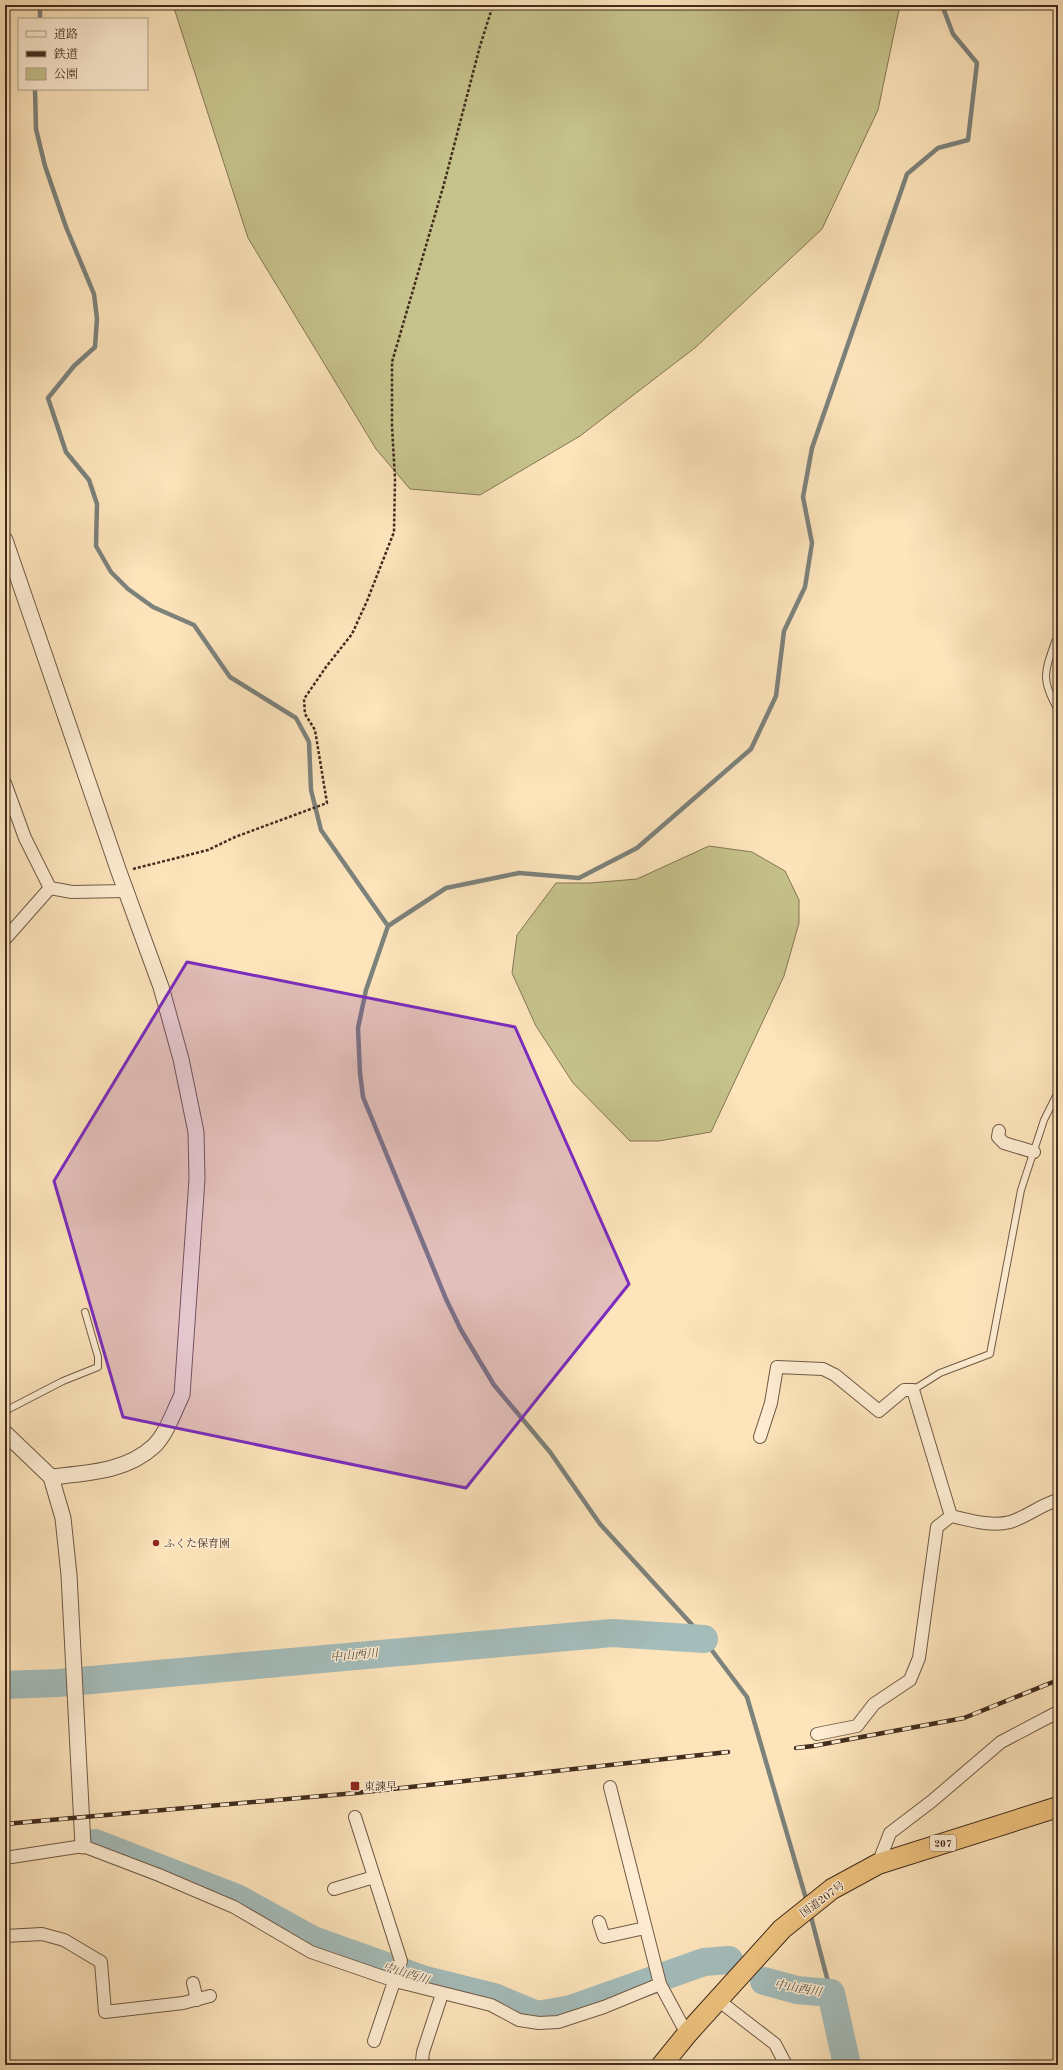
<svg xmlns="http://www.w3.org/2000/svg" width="1063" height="2070" viewBox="0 0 1063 2070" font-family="'Old Standard TT','Noto Serif JP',serif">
	<rect width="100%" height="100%" fill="#fde4bb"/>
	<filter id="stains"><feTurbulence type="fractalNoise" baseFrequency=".005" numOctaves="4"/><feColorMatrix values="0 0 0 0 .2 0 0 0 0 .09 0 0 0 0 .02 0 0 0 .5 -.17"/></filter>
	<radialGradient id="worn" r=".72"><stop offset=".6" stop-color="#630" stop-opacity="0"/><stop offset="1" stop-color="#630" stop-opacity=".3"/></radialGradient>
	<path fill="#c6c28b" stroke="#847754" d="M173,5h727l-22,105 -56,119 -126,118 -116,89 -100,59 -70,-6 -34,-40 -128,-211z
		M709,846l43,6 33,19 14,29v23l-15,53 -73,156 -52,9h-29l-57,-58 -37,-57 -24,-53 5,-38 39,-52h34l47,-4z"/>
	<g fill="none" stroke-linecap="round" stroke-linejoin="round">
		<path stroke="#7c827c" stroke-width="4.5" d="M40,19v-14
			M35,89l1,40 9,37 21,61 28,67 3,25 -2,28 -21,19 -26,32 18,54 23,28 8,24 -1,42 15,26 17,17 25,18 41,18 36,52 66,41 13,24 2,48 10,40 67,96
			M807,1902l-60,-205 -52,-69 -95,-104 -50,-72 -56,-67 -33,-55 -15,-31 -83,-202 -3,-24 -2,-45 8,-38 22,-64 58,-38 73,-15 60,5 58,-30 114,-99 25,-53 8,-65 21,-44 7,-44 -9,-46 9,-49 95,-274 31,-26 30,-8 9,-77 -24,-29 -11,-29
			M810,1913l21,80"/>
		<path stroke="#a4bcba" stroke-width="28" d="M5,1685l53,-2 554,-50 92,6
			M95,1843l142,55 76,42 109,39 72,18 43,18 34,-6 133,-47 25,-2
			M764,1981l33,9 34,3 16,72"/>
		<g stroke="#705a45" stroke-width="8">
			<path id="service" d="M1058,638l-3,4c-11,31 -14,38 3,68
				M913,1390l27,-17 50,-19 31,-164 23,-70 14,-28
				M5,1411l58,-30 35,-14v-10l-13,-45"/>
		</g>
		<g stroke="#705a45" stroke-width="14">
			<path id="minor" d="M5,783l20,55 25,50 22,4 53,-1
				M5,939l45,-51
				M999,1131l-1,6 6,6 30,9
				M760,1437l11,-34 6,-36 46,2 12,6 44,36 25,-21h9l38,126c18,4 40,11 59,6 17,-5 30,-17 48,-22
				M817,1734l40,-8 17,-22 36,-24 9,-22 18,-131 14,-11
				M610,1787l50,197
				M355,1817l46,144 -27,80
				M5,1858l78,-12 76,29 75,32 77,45 84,29 96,24 28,15 20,3 19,-1 46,-15 56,-23 27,50
				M878,1864l12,-31 42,-32 69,-59 57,-30
				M334,1889l40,-12
				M599,1922l5,15 41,-9
				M5,1936l37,-2 22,6 37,22 4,50 78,-9 27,-7
				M193,1983l4,17
				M718,2000l57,44 11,21
				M425,2065l-3,-4 1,-9 19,-58"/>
		</g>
		<g stroke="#705a45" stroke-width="17">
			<path id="tertiary" d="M5,540l114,332 42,115 20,72 15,73 1,47 -15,216c-8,16 -15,38 -28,51 -28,26 -67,27 -103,31
				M5,1433l46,44 12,41 6,57 14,271"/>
		</g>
		<g stroke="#412c1e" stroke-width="22">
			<path id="trunk" d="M662,2065l25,-31 95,-105 50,-40 46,-25 180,-57"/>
		</g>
		<path stroke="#412c1e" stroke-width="2.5" stroke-dasharray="3 2" stroke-linecap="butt" d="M133,869l75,-19 27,-13 92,-34 -12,-73 -10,-16 -1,-15 22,-32 26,-33 15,-33 27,-69 1,-53 -3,-53v-64l52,-178 36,-138 13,-41"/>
		<use href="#service" stroke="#feedd3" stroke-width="6"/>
		<use href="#minor" stroke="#feedd3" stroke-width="12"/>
		<use href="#tertiary" stroke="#feedd3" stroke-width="15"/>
		<use href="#trunk" stroke="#eec27e" stroke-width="20"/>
		<g stroke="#412c1e" stroke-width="4.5">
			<path id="rail" d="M796,1748l17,-2 151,-28 94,-38
				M5,1824l351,-31 372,-41"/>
		</g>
		<use href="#rail" stroke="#feedd3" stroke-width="3" stroke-dasharray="9" stroke-linecap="butt"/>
	</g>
	<path fill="#7b2cbf" fill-opacity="0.2" stroke="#7b2cbf" stroke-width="3" stroke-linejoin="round" d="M187,962l328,65 114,257 -163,204 -343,-71 -69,-236z"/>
	<g fill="#8f2418" stroke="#feedd3" stroke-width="1.5">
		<circle cx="156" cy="1543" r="4"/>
		<rect x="350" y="1781" width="10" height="10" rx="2"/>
	</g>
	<g text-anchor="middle" stroke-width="3" stroke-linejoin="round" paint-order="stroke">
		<rect fill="#feedd3" stroke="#7a6654" stroke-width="1" x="930" y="1835" width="26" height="16" rx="3"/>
		<g font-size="10" font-weight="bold" fill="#412c1e">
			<text x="943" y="1847">207</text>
		</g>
		<g font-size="11" fill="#412c1e" stroke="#feedd3" text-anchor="start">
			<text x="164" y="1547">ふくた保育園</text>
			<text x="364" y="1790">東諫早</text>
		</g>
		<g font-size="11" fill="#412c1e" stroke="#feedd3">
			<text transform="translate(822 1899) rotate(-36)" y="4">国道207号</text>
		</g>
		<g font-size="12" font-style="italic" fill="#5a5045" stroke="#feedd3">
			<text transform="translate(354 1655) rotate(-5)" y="4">中山西川</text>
			<text transform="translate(406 1973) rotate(18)" y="4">中山西川</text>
			<text transform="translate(798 1988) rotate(10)" y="4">中山西川</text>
		</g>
	</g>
	<rect width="1063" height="2070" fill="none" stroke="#fde4bb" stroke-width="20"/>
	<rect x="6" y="6" width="1051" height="2058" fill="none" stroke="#412c1e" stroke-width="2"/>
	<rect x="10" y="10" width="1043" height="2050" fill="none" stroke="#412c1e"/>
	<rect x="18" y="18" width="130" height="72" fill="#feedd3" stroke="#b2a08b"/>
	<rect x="26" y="31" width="20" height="6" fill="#feedd3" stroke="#b2a08b"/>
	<text x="54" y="38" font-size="12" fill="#412c1e">道路</text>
	<rect x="26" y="51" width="20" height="6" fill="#412c1e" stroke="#b2a08b"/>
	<text x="54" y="58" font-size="12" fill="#412c1e">鉄道</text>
	<rect x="26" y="68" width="20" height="12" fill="#c6c28b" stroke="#b2a08b"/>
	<text x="54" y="78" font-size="12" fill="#412c1e">公園</text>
	<rect width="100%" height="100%" filter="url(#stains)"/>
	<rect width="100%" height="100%" fill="url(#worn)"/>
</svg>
